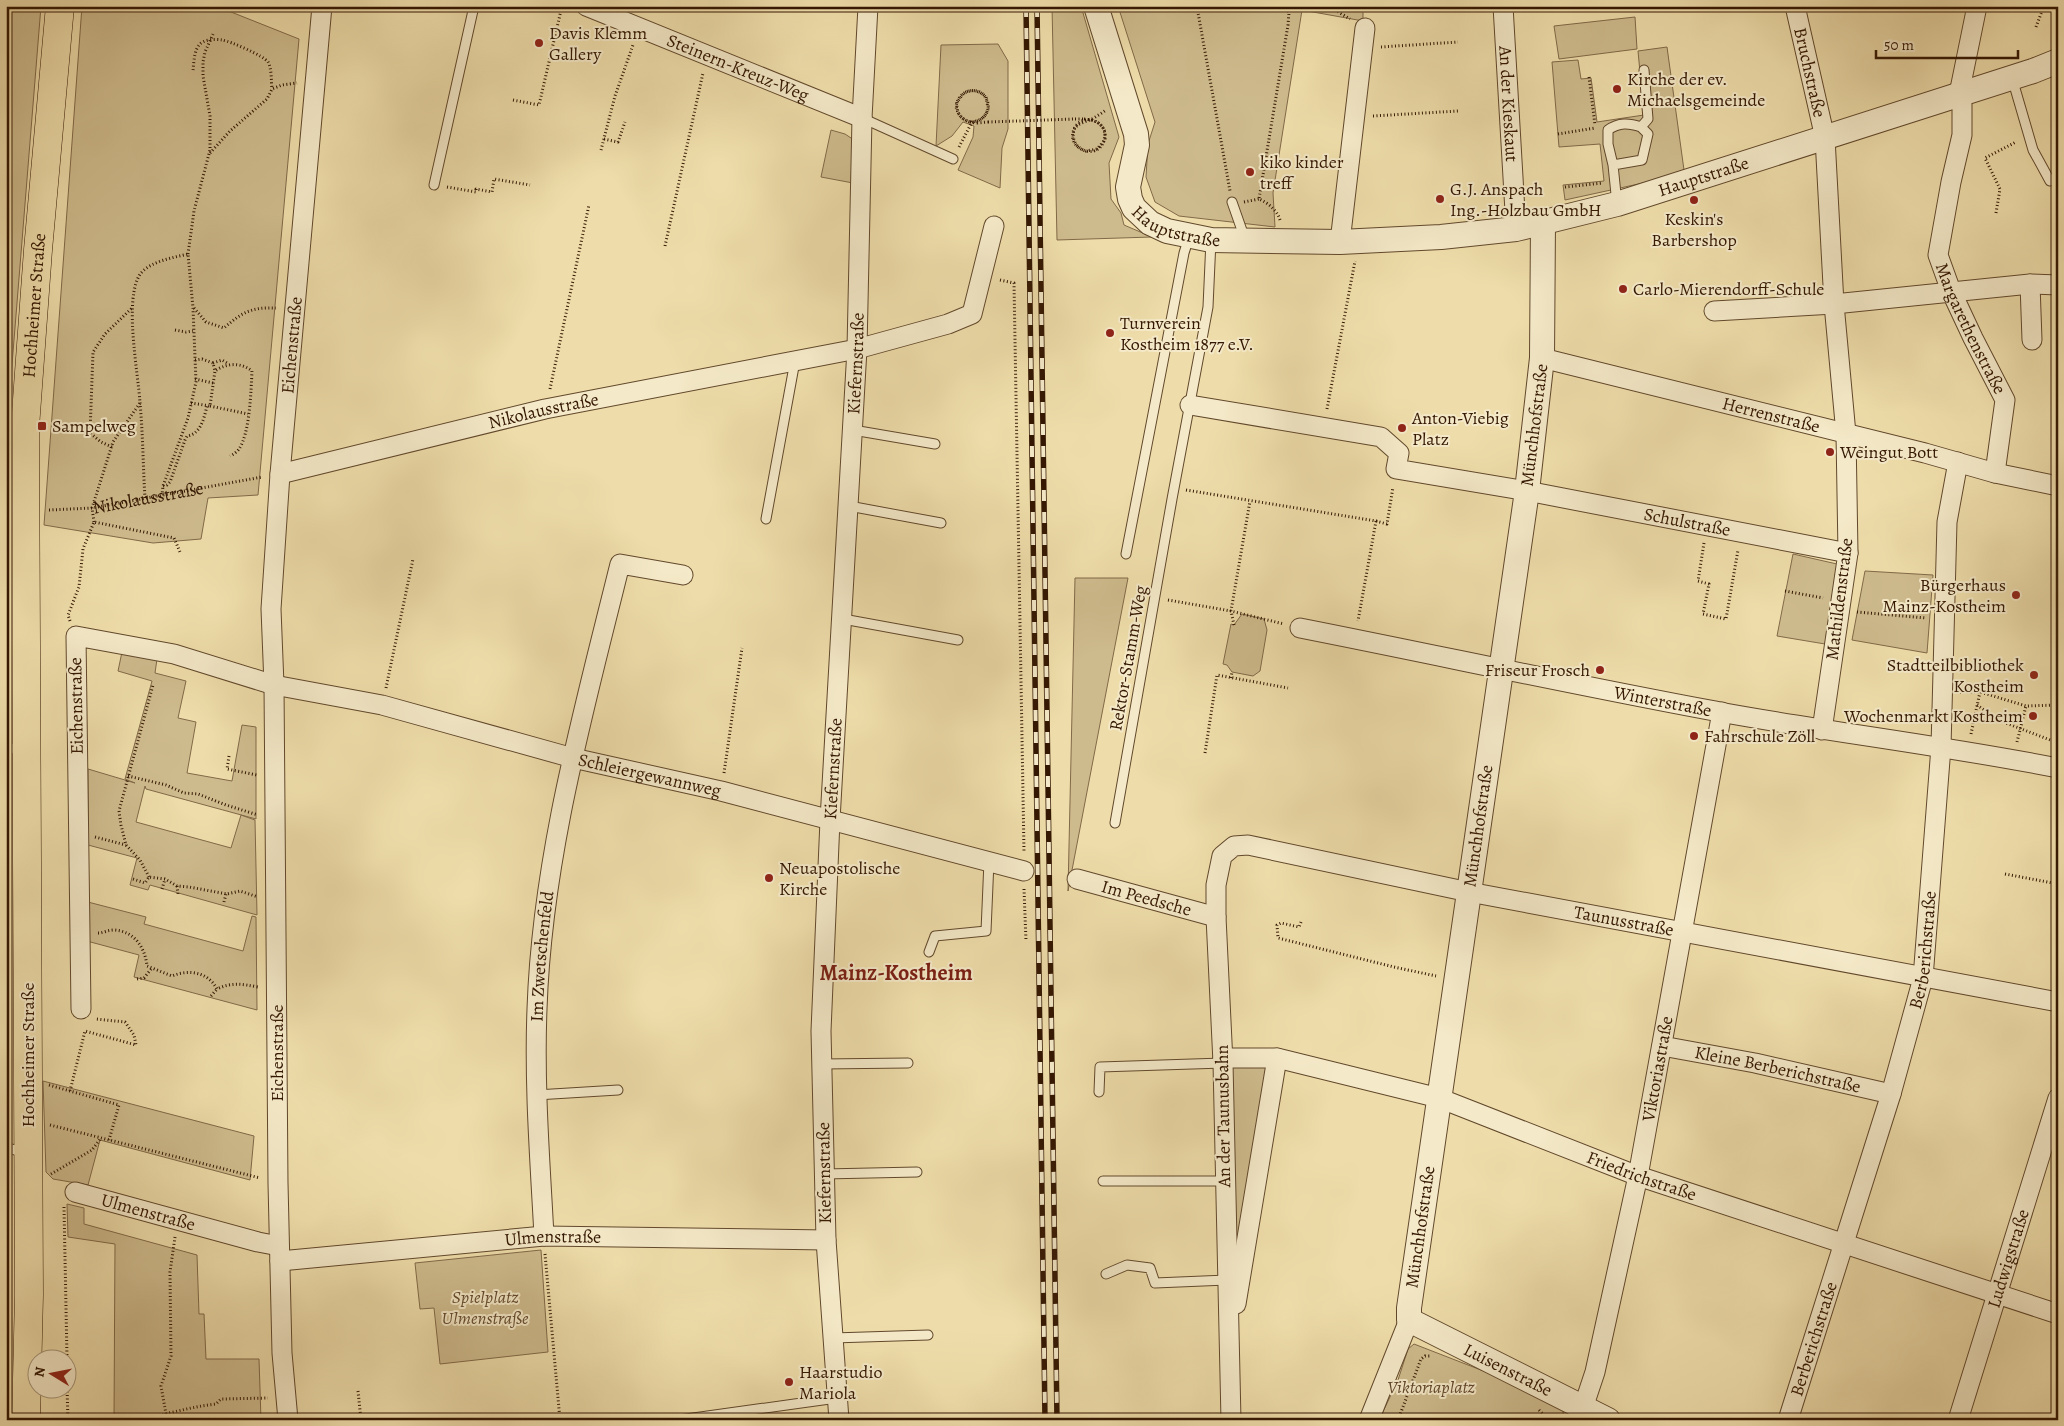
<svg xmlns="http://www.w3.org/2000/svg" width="2064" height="1426" viewBox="0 0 2064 1426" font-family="Alegreya,serif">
	<rect width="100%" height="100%" fill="#eda"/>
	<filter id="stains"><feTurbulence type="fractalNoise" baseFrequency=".004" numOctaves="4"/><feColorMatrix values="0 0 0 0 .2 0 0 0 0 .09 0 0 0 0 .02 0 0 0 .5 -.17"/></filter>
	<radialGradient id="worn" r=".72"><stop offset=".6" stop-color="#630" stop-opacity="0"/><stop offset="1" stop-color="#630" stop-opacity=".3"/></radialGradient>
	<path fill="#cebb8d" stroke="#816948" d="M6,6h35l-35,433z
		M82,6h134l83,33 -41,456 -50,3 -7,41 -48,4 -109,-18z
		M1052,6h29l38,131 -10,26 2,36 10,14 3,12 28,12 -95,3z
		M1118,6h245v15l-61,-11 -29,183 2,34 -96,-11 -24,-14 -9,-25 2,-33 7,-22z
		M1635,17l2,32 -78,10 -5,-33z
		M998,44l10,17v68l-6,19 -2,40 -42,-18 15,-33 1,-11 -11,-4 -11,14 -16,10 5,-101z
		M1667,47l17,123 -41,13 -78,17 -2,-15 41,-4 -4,-37 -41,3 -7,-85 26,-2 3,19 10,-1 6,44 47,-7 -6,-64z
		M831,130l14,4 9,6 -1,43 -32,-6z
		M1793,554l44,10 -12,80 -48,-8z
		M1865,571l68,4 -6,78 -75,-13z
		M1075,578h53l-60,313z
		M1242,614l22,5 3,11 -7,41 -7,5 -21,-4 -5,-7 -4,-1 8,-40 3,1z
		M122,652l35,7 -2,14 31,8 -8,37 18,4 -9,51 45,8 10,-56 14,2v92l-110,-30 -1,-3 -9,36 95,26 10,-33 14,5 2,95 -107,-30 -2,5 -18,-5 7,-27 -49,-13v-76l47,14 -10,-4 27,-98 -34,-10z
		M84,901l62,16 -2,7 99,27 9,-35 4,1 1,93 -123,-33 5,-22 -56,-15z
		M1223,1058h54l-48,289z
		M43,1081l211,55 -4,44 -150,-40 -12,45 -35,-6 -7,-7z
		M67,1204l17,4v16l113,31 2,59h5l2,45h53l2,61h-147l1,-176 -47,-7z
		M541,1250l7,102 -108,12 -6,-56 -14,1 -5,-46z
		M1414,1344l139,54 8,6 4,16h-186l19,-40 10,-31z"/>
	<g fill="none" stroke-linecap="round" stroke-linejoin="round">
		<g stroke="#62482c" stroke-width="11">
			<path id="service" d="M2012,78l21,72 17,31
				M862,118l91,41
				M1613,165l29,-5 6,-26 -7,-7
				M434,185l40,-179
				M1232,202l13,37
				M1617,204l-4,-39 -5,-21v-14c11,-8 21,-7 33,-3l7,-8 -4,-49
				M853,430l82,14
				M849,506l92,17
				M766,519l29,-158
				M1126,554l58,-301 5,-16
				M6,617l17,-1
				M843,619l115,21
				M6,748l17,1
				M1115,823l57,-324 36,-192 3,-67
				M929,952l6,-16 51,-5 3,-70
				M822,1064l86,-1
				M1099,1092l1,-25 123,-4
				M536,1095l82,-5
				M6,1148l19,4
				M824,1174l93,-2
				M1103,1181h122
				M1106,1274l21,-9 23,3 5,15 72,-3
				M833,1338l95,-3
				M679,1420l158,-22"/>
		</g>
		<g stroke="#62482c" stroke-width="21">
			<g id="minor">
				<path id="s2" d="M586,6l276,112"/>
				<path id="s3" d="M1503,6l13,223"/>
				<path id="s4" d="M1795,6l30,132 9,166 12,130 2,119 -26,177"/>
				<path id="s5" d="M1977,6l-18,88 3,11v30l-11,47 -13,73 13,36 22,47 32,62 -10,73"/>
				<path d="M1340,242l25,-214"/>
				<path d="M2030,284l2,56"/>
				<path d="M1714,311l120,-7 196,-20 28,1"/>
				<path id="s6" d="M1542,358l383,95 70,20 63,13"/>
				<path id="s7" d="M1190,405l191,32 18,16 -3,16 131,22 321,62"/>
				<path id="s8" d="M280,474l265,-65 312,-60 91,-25 24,-10 22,-88"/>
				<path d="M6,511h18"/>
				<path id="s9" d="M1300,628c142,28 283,59 425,85 111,20 222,33 333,55"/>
				<path id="s10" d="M1077,879l139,38"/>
				<path id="s11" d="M81,1009l-5,-373 98,18 100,31 108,20 191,53 148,33 303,80"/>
				<path id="s12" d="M1662,1046l93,17 136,31"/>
				<path id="s13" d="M1223,1058h54l162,40 199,78 420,138"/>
				<path id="s14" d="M75,1192l183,50 21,4"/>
				<path id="s15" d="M544,1236c-4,-76 -10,-151 -7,-227 5,-151 47,-299 83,-445l63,11"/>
				<path id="s16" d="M280,1261l264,-25 282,4"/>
				<path d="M1236,1304l41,-246"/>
				<path id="s17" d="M288,1420l-6,-67 -4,-170 -4,-498 -3,-76 9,-135 42,-468"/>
				<path id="s18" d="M839,1420l-13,-180 -5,-209 9,-211 27,-471 5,-231 6,-112"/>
				<path id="s19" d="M1231,1420l-8,-357 -7,-146v-32l6,-29 12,-10 14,-1 221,47 589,110"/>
				<path d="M1369,1420l40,-100"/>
				<path id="s20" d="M1577,1420l6,-12 12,-36 43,-196 84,-464"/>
				<path id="s21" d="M1788,1420l103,-326 32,-116 18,-231 6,-225 11,-60"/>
				<path id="s22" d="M1958,1420l100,-322"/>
			</g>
		</g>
		<g stroke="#62482c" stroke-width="26">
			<g id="tertiary">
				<path id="s23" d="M1096,6l40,128 1,11 -9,42 2,12 4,9 16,15 17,8 44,9 129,2 101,-5 75,-8 101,-25 416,-133 25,-10"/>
				<path id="s24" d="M1543,224l-1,134 -15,133 -118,817v12l199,100"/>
			</g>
		</g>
		<g stroke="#341702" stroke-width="29">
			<g id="primary">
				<path id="s25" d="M26,1420l3,-125 -4,-868 13,-177 22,-244"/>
			</g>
		</g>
		<g stroke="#341702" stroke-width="3" stroke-dasharray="1 2.5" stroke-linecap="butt">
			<path d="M1325,6l7,2 18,11"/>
			<path d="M2054,6l4,6"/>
			<path d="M1197,7l33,184"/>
			<path d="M2036,27l6,-16 8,-5"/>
			<path d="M1381,47l77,-5"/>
			<path d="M193,70c1,-8 1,-20 7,-26 5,-5 16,-5 22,-4 8,1 42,16 46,22 4,7 3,19 4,27"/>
			<path d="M1589,77l6,48"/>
			<path d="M513,100l26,5 23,-99"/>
			<path d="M1373,116l85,-5"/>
			<path d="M1075,119h9"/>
			<path d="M1092,120c10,3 14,10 13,20l-8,9 -11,2c-6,-2 -10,-5 -12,-11 -4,-15 8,-17 18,-21 5,-3 10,-6 14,-9"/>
			<path d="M977,123l11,-1"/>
			<path d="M1558,134l37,-6"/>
			<path d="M604,139l14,3 7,-20"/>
			<path d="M959,147l13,-25c28,-4 16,-41 -8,-29l-7,9c-1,10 3,17 13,20"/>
			<path d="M601,150l14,-54 18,-51"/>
			<path d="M210,153l20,-22 37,-32 5,-10 10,-4 15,-2"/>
			<path d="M447,187l29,5v-3l16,3 2,-13 36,6"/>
			<path d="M1565,187l38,-4"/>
			<path d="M1244,202l15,-3"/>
			<path d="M1996,213l4,-24 -15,-31 31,-16"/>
			<path d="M1280,220c-3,-10 -12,-17 -21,-21l29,-174 1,-13 -6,-6"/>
			<path d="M665,246l38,-173"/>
			<path d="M188,254l6,-43 16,-61v-34l-7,-40v-14l2,-10 9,-20"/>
			<path d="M1000,280l14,3 10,569"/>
			<path d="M194,308l12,14 18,6c18,-16 28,-21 52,-20"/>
			<path d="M175,330l11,2 7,-1"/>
			<path d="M195,360l7,-1 11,4 2,8"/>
			<path d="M213,363l9,-3 7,4"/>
			<path d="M195,379l18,4"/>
			<path d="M550,389l39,-184"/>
			<path d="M191,403l19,3 5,-35c11,-8 26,-9 37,0 -1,19 -2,62 -13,78 -2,3 -5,5 -9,7"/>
			<path d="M210,406l38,8"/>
			<path d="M1327,409l28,-148"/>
			<path d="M112,447l-11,-5 -11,-9 3,-81 12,-18 28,-27"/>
			<path d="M163,486l4,-1 3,-3 15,-42 2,-4c14,-2 17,-18 20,-30"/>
			<path d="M1186,490l190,31 -18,100"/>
			<path d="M145,498c-2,-31 -2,-63 -5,-95 -2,-31 -15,-97 -2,-125 7,-16 34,-20 50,-24l5,54 3,74 -8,36 -25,68 -1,9"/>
			<path id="s1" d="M49,510l43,-2 170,-31"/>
			<path d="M1376,521l11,3 6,-37"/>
			<path d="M94,522l-2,-14 21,-66 27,-39"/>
			<path d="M1704,543l-6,38 11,3 -6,30 23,5 12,-69"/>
			<path d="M1785,591l38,7"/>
			<path d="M1168,600l63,11 53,13"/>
			<path d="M1857,612l69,6"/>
			<path d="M70,621l-2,-6 11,-28 4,-38 11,-27 80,16 6,14"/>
			<path d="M1234,625l-3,-14 19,-110"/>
			<path d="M1231,678l1,-6"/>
			<path d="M386,688l27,-129"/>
			<path d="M1960,692h20l46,14 32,-1"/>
			<path d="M1977,705l21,15 60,23"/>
			<path d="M1971,734l9,-42"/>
			<path d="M2017,742l9,-36"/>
			<path d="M1205,753l12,-78 71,13"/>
			<path d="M229,756l-2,13 30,6"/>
			<path d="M724,773l18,-125"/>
			<path d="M128,776l38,9 18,8 14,1 28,11 32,10"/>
			<path d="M95,837l31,8"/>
			<path d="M2005,874l53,10"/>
			<path d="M149,877l-9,-17 -14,-15 -5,-20 -2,-14 34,-126"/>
			<path d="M133,879l12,4 4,-6 16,2 12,7 12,1 38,7 13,-3 18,6"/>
			<path d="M177,886l1,8"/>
			<path d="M162,889l3,-10"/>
			<path d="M1024,889l2,52"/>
			<path d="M224,902l2,-8"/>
			<path d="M1301,922l-2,5 -18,-4 -4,2 1,13 116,29 42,9"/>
			<path d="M98,933c5,0 10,-3 16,-3 20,1 31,17 33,36l25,10c17,-7 36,-4 45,13 15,-7 25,-5 41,-2"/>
			<path d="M137,979l7,-1 8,-10"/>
			<path d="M211,996l6,-7"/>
			<path d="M49,1085l70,20 -10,35"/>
			<path d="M70,1091l15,-60 51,14 -2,-10 -9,-13 -29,-3"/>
			<path d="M50,1125l210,53"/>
			<path d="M51,1174l41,-24 9,-12"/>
			<path d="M64,1207l3,151"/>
			<path d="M545,1254l15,166"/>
			<path d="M67,1388l1,32"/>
			<path d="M358,1391l3,29"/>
			<path d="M1539,1410l5,5 1,5"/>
			<path d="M166,1414l-5,-28 10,-30 -1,-84 5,-35"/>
			<path d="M135,1420c27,-4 53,-13 81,-16l5,-5 47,-1"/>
			<path d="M1398,1420l23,-61 4,-3h5"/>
		</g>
		<use href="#service" stroke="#f4e9c8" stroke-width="9"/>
		<use href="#minor" stroke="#f4e9c8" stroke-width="19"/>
		<use href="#tertiary" stroke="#f4e9c8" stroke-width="24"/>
		<use href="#primary" stroke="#eda" stroke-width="28"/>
		<g stroke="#341702" stroke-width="5.5">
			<path id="rail" d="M1026,6l19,1414
				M1037,6l20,1414"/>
		</g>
		<use href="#rail" stroke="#f4e9c8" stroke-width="4" stroke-dasharray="11" stroke-linecap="butt"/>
		<path stroke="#341702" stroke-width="3" stroke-dasharray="1 2.5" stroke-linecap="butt" d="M1084,119c10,1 17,3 21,13 1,33 -43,19 -30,-5 4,-6 10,-8 17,-7
			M970,122c10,0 16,-5 18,-14l-2,-11c-12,-12 -27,-6 -30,9 2,12 10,16 21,17
			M988,122l87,-3"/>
	</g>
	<g fill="#8f2418" stroke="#f4e9c8" stroke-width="2">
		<circle cx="539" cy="43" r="5"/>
		<circle cx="1617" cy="89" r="5"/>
		<circle cx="1250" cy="172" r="5"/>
		<circle cx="1440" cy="199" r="5"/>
		<circle cx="1694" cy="200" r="5"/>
		<circle cx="1623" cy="289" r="5"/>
		<circle cx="1110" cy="333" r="5"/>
		<rect x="37" y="421" width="10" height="10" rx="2.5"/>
		<circle cx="1402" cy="428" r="5"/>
		<circle cx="1830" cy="452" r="5"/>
		<circle cx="2016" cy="595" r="5"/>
		<circle cx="1600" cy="670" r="5"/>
		<circle cx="2034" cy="675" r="5"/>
		<circle cx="2033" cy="716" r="5"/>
		<circle cx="1694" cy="736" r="5"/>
		<circle cx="769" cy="878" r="5"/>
		<circle cx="789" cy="1382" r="5"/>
	</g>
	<g text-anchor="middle" stroke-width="4" stroke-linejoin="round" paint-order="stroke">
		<g font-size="18" fill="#341702" stroke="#f4e9c8" text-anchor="start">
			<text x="549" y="39">Davis Klemm<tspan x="549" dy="21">Gallery</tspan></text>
			<text x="1627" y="85">Kirche der ev.<tspan x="1627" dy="21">Michaelsgemeinde</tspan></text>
			<text x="1260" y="168">kiko kinder<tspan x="1260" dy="21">treff</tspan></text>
			<text x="1450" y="195">G.J. Anspach<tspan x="1450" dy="21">Ing.-Holzbau GmbH</tspan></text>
			<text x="1694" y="225" text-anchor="middle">Keskin's<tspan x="1694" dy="21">Barbershop</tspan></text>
			<text x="1633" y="295">Carlo-Mierendorff-Schule</text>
			<text x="1120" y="329">Turnverein<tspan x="1120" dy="21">Kostheim 1877 e.V.</tspan></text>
			<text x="1412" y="424">Anton-Viebig<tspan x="1412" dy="21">Platz</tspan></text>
			<text x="52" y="432">Sampelweg</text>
			<text x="1840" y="458">Weingut Bott</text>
			<text x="2006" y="591" text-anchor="end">Bürgerhaus<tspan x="2006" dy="21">Mainz-Kostheim</tspan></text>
			<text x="2024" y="671" text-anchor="end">Stadtteilbibliothek<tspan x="2024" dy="21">Kostheim</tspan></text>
			<text x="1590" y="676" text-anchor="end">Friseur Frosch</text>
			<text x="2023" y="722" text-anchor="end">Wochenmarkt Kostheim</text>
			<text x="1704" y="742">Fahrschule Zöll</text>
			<text x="779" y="874">Neuapostolische<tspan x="779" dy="21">Kirche</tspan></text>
			<text x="799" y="1378">Haarstudio<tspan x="799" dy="21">Mariola</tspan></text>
		</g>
		<g font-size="18" fill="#341702" stroke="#f4e9c8">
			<text dy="6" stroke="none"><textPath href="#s2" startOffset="164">Steinern-Kreuz-Weg</textPath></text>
			<text dy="6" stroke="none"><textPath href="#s4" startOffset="68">Bruchstraße</textPath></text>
			<text dy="6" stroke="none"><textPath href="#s3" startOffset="98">An der Kieskaut</textPath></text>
			<text dy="6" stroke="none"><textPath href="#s23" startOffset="796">Hauptstraße</textPath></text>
			<text dy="6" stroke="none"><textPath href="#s23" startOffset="258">Hauptstraße</textPath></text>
			<text dy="6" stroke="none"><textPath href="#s25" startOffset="1115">Hochheimer Straße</textPath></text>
			<text dy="6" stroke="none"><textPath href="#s5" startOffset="334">Margarethenstraße</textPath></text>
			<text dy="6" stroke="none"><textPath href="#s17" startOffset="1076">Eichenstraße</textPath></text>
			<text dy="6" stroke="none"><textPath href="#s18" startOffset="1058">Kiefernstraße</textPath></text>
			<text dy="6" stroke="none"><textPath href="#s8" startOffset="271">Nikolausstraße</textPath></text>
			<text dy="6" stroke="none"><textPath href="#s6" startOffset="236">Herrenstraße</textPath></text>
			<text transform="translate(1534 425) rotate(-83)" y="6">Münchhofstraße</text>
			<text dy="6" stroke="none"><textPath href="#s1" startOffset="100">Nikolausstraße</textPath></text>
			<text dy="6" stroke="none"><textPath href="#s7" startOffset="530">Schulstraße</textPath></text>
			<text transform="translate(1839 599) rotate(-83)" y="6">Mathildenstraße</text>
			<text transform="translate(1128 658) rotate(-80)" y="6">Rektor-Stamm-Weg</text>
			<text dy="6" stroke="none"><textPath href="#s9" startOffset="370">Winterstraße</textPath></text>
			<text transform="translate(76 706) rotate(-91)" y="6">Eichenstraße</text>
			<text dy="6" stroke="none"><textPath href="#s18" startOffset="652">Kiefernstraße</textPath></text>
			<text dy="6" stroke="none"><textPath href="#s11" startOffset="964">Schleiergewannweg</textPath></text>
			<text transform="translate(1478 826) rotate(-82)" y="6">Münchhofstraße</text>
			<text dy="6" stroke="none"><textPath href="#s10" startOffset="72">Im Peedsche</textPath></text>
			<text dy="6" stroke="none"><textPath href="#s19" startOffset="978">Taunusstraße</textPath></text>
			<text dy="6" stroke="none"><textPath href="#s21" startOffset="490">Berberichstraße</textPath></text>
			<text dy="6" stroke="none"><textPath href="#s15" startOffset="280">Im Zwetschenfeld</textPath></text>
			<text transform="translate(277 1053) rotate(-90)" y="6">Eichenstraße</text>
			<text transform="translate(28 1055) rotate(-90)" y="6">Hochheimer Straße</text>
			<text dy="6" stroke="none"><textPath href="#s20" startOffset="361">Viktoriastraße</textPath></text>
			<text dy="6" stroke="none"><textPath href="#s12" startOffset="118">Kleine Berberichstraße</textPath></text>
			<text transform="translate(1223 1116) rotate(-91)" y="6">An der Taunusbahn</text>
			<text transform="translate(824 1173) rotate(-91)" y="6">Kiefernstraße</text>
			<text dy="6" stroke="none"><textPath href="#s13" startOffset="438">Friedrichstraße</textPath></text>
			<text dy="6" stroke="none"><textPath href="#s14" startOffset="76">Ulmenstraße</textPath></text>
			<text transform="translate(1420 1227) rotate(-82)" y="6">Münchhofstraße</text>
			<text dy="6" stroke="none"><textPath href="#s16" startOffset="274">Ulmenstraße</textPath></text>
			<text dy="6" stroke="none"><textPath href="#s22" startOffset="169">Ludwigstraße</textPath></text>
			<text dy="6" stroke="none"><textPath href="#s21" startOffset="85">Berberichstraße</textPath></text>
			<text dy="6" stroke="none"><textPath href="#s24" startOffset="1216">Luisenstraße</textPath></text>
		</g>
		<g font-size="18" font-style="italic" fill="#62482c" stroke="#f4e9c8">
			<text x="485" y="1303">Spielplatz<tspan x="485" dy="21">Ulmenstraße</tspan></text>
			<text x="1431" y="1393">Viktoriaplatz</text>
		</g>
		<g font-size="22" font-weight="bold" fill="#7a1f14" stroke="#f4e9c8">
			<text x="896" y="980">Mainz-Kostheim</text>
		</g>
	</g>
	<rect width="2064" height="1426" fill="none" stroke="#eda" stroke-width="25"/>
	<rect x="8" y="8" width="2049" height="1411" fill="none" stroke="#341702" stroke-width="2.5"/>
	<rect x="12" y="12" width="2039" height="1401" fill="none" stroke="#341702"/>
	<g transform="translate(52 1374) rotate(280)"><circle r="24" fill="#f4e9c8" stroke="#a79579"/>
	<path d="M0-4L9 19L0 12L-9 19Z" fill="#8f2418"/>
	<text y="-8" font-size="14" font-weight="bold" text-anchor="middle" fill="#341702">N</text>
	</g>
	<path d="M1876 50v8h142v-8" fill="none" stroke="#341702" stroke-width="2.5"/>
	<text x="1884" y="50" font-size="15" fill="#341702" stroke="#f4e9c8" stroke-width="4" paint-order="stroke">50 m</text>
	<rect width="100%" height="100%" filter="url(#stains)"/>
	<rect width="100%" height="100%" fill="url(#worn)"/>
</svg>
